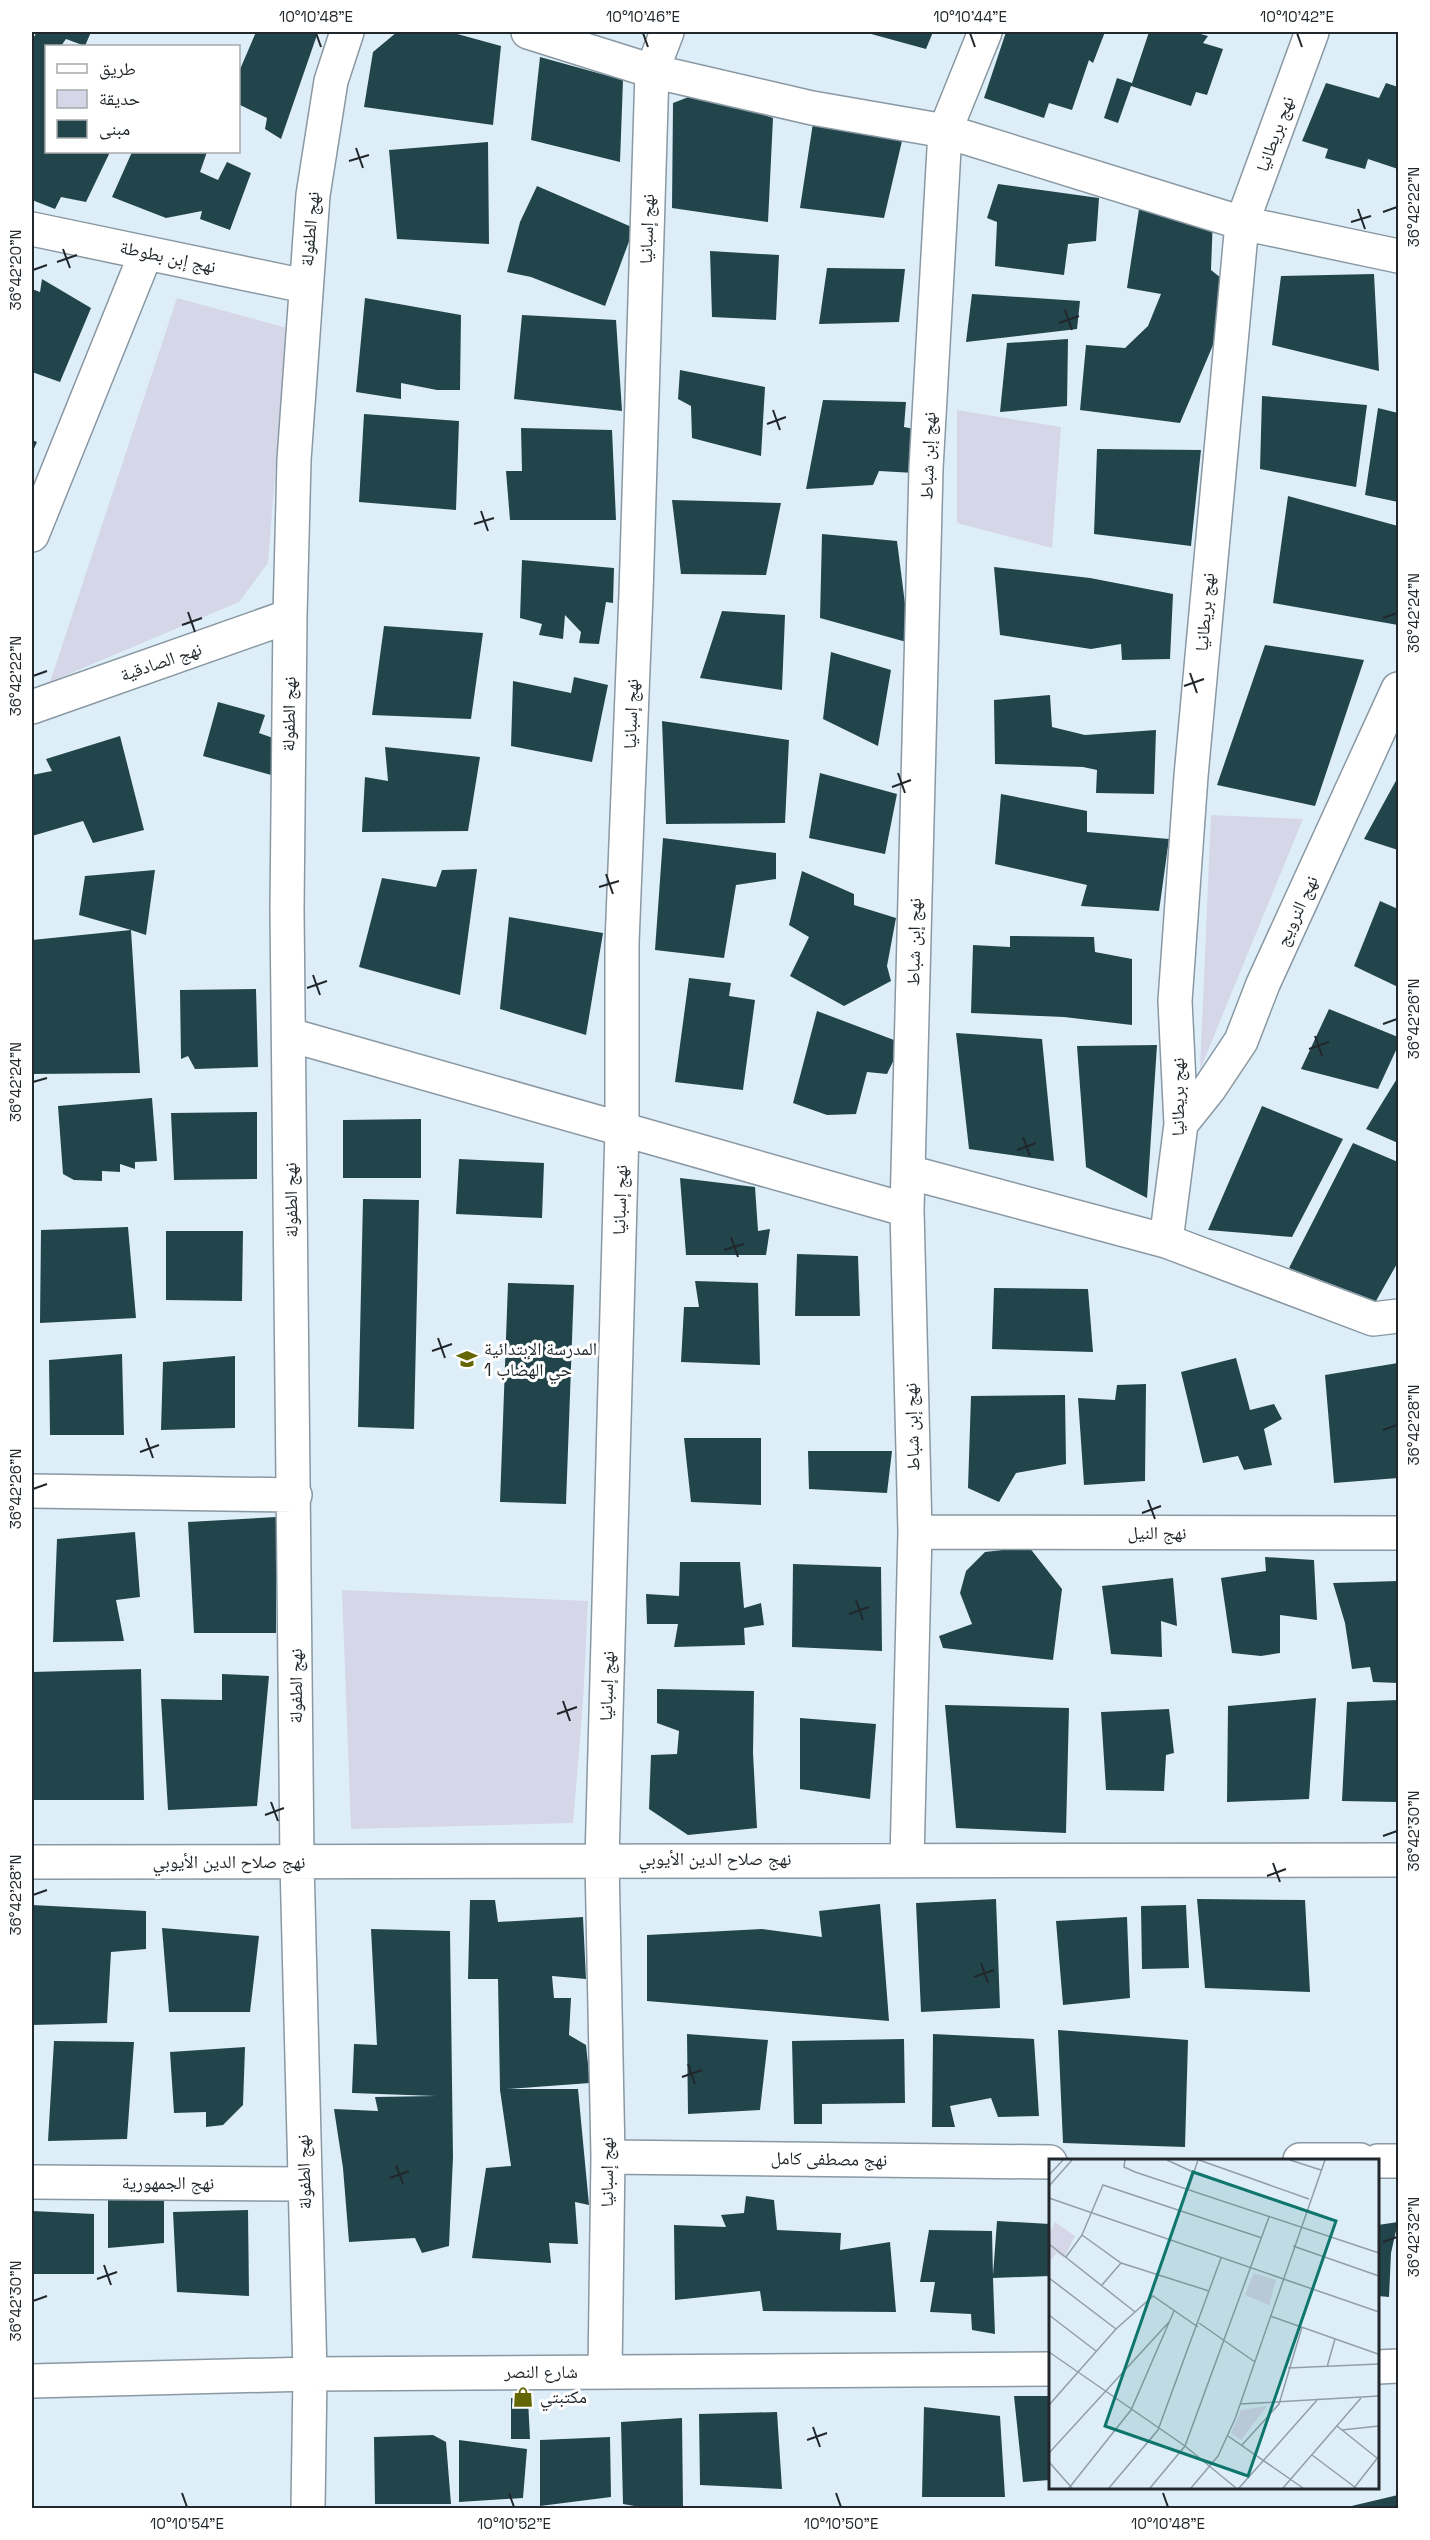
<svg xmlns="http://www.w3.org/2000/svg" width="1430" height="2540" viewBox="0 0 1430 2540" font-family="'Space Grotesk','Noto Naskh Arabic',sans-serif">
	<rect width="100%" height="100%" fill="#deeef9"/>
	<path fill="#d6d6e9" d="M177,298l110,30 -19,235 -29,39 -189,80z
		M957,410l104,17 -9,121 -95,-25z
		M1211,815l92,4 -103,251z
		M342,1590l246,11 -5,102 -10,120 -222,6z"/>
	<path fill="#22454b" d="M37,32h54l-6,14 -19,-7 -5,7h-15v106h64l-24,50 -25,-5 -6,12 -23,-9v-160z
		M256,32h62l-37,107 -16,-10 2,-11 -29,-14v-30z
		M397,32h53l51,14 -8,79 -129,-18 9,-55z
		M864,32h69l-7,17z
		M1006,32h99l-12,31 -4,-3 -17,50 -23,-7 -5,15 -60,-20z
		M1149,32h44l15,4 -5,7 20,6 -16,46 -11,-3 -5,14 -60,-20 -13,37 -14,-5 13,-40 15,5z
		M540,57l83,23 -3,82 -89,-22z
		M1326,83l53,15 7,-15 12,4v82l-30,-10 -3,10 -40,-11 3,-9 -26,-8z
		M699,93l74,25 -5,104 -96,-14 1,-105z
		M813,123l89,18 -18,77 -84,-10z
		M488,142l1,102 -92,-5 -8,-89z
		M132,152h75l-7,20 18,8 9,-18 24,11 -21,57 -30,-11 2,-8 -36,7 -54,-21z
		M998,184l101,14 -3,43 -28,3 -4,31 -69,-9 2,-44 -10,-4z
		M537,186l97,42 -29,78 -74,-29 -24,-5 13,-50z
		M1139,209l74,7 -2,54 20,16 -15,52 -36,85 -100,-13 6,-65 39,3 23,-22 13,-32 -34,-6z
		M710,251l69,4 -3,65 -64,-3z
		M827,268l78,1 -6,53 -80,2z
		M1374,274l5,97 -107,-26 9,-69z
		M42,279l49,29 -31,74 -28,-10v-83l8,3z
		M972,294l108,7 -3,28 -111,13z
		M365,298l96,17 -1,75h-23l-36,-7v16l-45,-7z
		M522,315l94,5 6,91 -108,-12z
		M1068,339l-1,67 -67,6 7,-69z
		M680,370l85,17 -4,69 -69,-18 -1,-32 -13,-7z
		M1262,396l105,9 -11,82 -96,-18z
		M823,400l83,2 -2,25 10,2 1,44 -36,-2 -6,14 -67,4z
		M1378,408l20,5v89l-33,-7z
		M364,414l95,7 -3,89 -97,-8z
		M521,428l91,2 4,90h-106l-4,-49h16z
		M32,440l5,2 -5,11z
		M1097,449l104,1 -10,96 -97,-12z
		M1288,496l110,30v99l-125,-22z
		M672,500l109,3 -15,72 -85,-1z
		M822,534l75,7 13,102 -90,-25z
		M522,560l92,8 -1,35 -7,-1 -7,42 -20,-1 2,-11 -16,-17 -2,24 -24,-4 3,-11 -22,-6z
		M994,567l96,11 83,16 -3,65 -48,1 -1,-16 -30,5 -91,-14z
		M722,611l63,4 -3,75 -82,-12z
		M384,626l99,7 -12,86 -99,-4z
		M1265,645l99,15 -49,146 -98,-21z
		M831,652l60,18 -13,76 -55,-27z
		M574,677l34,8 -16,77 -81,-16 2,-65 58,12z
		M1050,695l2,32 33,8 71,-5 -2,64 -58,-1 1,-23 -14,-3 -88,-3 -1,-64z
		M218,702l47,13 -6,18 14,5 -2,7 12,3 -8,28 -72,-20z
		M662,721l127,19 -4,83 -119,1z
		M120,736l24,94 -51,13 -10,-22 -51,15v-61l20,-4 -6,-12z
		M385,747l95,10 -12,74 -106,1 3,-55 23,4z
		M820,773l77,21 -12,60 -76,-16z
		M1398,777v73l-34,-11z
		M1001,794l86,17v21l82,7 -10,72 -78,-5 6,-21 -92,-21z
		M663,838l113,15v26l-40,6 -12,73 -69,-8z
		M477,869l-17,126 -101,-28 23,-89 54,9 6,-17z
		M155,870l-9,65 -15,-5 9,143 -108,1v-134l99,-10 -52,-15 6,-39z
		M802,871l52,23v11l42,13 -9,48 4,15 -47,25 -54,-30 19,-39 -20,-12z
		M1380,901l18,8v78l-44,-21z
		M509,917l94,16 -17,102 -86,-26z
		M1010,936l84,1 1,15 37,7v66l-68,-8 -93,-4 2,-68 37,2z
		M689,978l42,5 -2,13 26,4 -12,90 -68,-8z
		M256,989l2,78 -63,2 -7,-13 -7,3 -1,-69z
		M1329,1009l69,28v9l-20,43 -77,-20z
		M817,1011l85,32 -15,31 -20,-2 -11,42 -29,1 -34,-12z
		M956,1033l86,6 12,122 -85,-12z
		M1157,1045l-10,153 -61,-31 -9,-121z
		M1398,1077v66l-32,-14z
		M152,1098l5,63 -22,1v7l-15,-5v8l-18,-1v10l-28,-1 -11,-6 -5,-68z
		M1262,1106l81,33 -51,98 -84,-7z
		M257,1112v67l-83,1 -3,-67z
		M421,1119v59h-78v-58z
		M1353,1143l45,19v100l-22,39 -87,-33z
		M459,1159l85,4 -2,55 -86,-4z
		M680,1178l75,9 3,44 12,-2 -4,26h-80z
		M363,1199l56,1 -5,229 -56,-2z
		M128,1227l8,91 -96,5 1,-93z
		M166,1231h77l-1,70 -76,-1z
		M797,1254l61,2 2,60h-65z
		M695,1281l63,2 2,82 -79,-3 3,-55h15z
		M508,1283l66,2 -8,219 -66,-2z
		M994,1288l94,1 5,63 -101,-3z
		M122,1354l2,81h-74l-1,-75z
		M235,1356v72l-74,2 2,-68z
		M1236,1358l14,52 24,-6 8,15 -18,10 8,36 -28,5 -6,-14 -35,7 -22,-91z
		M1398,1363v115l-64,5 -9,-108z
		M1146,1384l-1,97 -61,4 -6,-87 37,2 2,-15z
		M1065,1395l1,69 -50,9 -17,29 -31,-14 3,-92z
		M684,1438h77v67l-70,-3z
		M808,1451h84l-5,42 -78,-4z
		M276,1517v116h-82l-6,-111z
		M135,1532l5,65 -24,3 8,41 -71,1 4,-103z
		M1029,1547l33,42 -9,71 -110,-12 -4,-12 33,-12 -12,-31 6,-22 19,-19z
		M1265,1557l49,3 3,60 -37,-5v38l-19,3 -29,-3 -11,-75 45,-7z
		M680,1562h60l4,46 17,-5 3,22 -20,3 1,17 -71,2 4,-23h-31l-1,-30 33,2z
		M793,1564l88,3 1,84 -90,-4z
		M1173,1578l4,48 -16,-5 1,36 -51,-3 -9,-68z
		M1398,1581v102l-25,-1 -3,-15 -18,2 -7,-46 -12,-40z
		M141,1669l3,131h-111l-1,-128z
		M222,1674l47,2 -12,130 -89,4 -7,-111 61,1z
		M657,1689l97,2 -1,62 4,75 -69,7 -39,-26 2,-54 26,-1 2,-23 -22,-8z
		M1316,1698l-7,101 -82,3 1,-96z
		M1398,1700v102l-56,-1 5,-99z
		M945,1705l124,3 -3,125 -110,-5z
		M1169,1709l5,44 -8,2 -2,36 -58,-1 -5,-78z
		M800,1718l76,6 -6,75 -70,-10z
		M996,1899l4,109 -79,4 -5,-109z
		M1197,1899l108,1 5,92 -105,-4z
		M470,1900h25l3,22 85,-5 3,62 -34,-3 2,22h17l-2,37 17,10 4,38 -83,6h71l11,116 -14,-3 3,42 -29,-1 2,20 -79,-5 14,-90 25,-2 -11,-76 -2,-111h-30z
		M880,1904l9,117 -242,-20v-66l115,-6 60,8 -3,-26z
		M32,1905l114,6v38l-35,3 -4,71 -75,2z
		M1186,1905l3,63 -47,1 -1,-63z
		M1127,1917l3,81 -67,7 -7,-84z
		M162,1928l97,8 -9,76h-81z
		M371,1929l79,2 3,226 -4,89 -27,7 -7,-15 -66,4 -6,-74 -9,-59 44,2 -3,-14 61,-1 -84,-3 2,-49 23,1z
		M1058,2030l130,10 -3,107 -122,-4z
		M687,2034l81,6 -8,70 -72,4z
		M933,2034l101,5 5,77 -41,1 -7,-19 -41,8 5,21h-23z
		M904,2039l1,64 -83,1v20h-28l-2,-83z
		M54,2041l80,1 -7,97 -79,2z
		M245,2047l-2,58 -20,20 -17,2v-15l-32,1 -4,-61z
		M746,2196l28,4 3,30 64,3 -1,17 50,-8 6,70 -133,-1 -3,-20 -85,9 -1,-75 52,2 -5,-12 23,-2z
		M108,2199h56v44l-56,5z
		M248,2210l1,86 -72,-4 -4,-80z
		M32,2211l62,3v60h-60l-2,5z
		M997,2221l53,3v52l-57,2 2,56 -23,-4 -1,-16 -41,-2 5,-30h-15l9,-52 63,1 1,44z
		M1398,2222l-7,31 -2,44 -11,-1v-71z
		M1014,2396h36v84l-27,2z
		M511,2398l17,2 2,39h-19z
		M924,2407l76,9 5,81h-83z
		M777,2412l5,77 -82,-4 -1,-71z
		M682,2418l1,90h-37l-23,-4 -2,-82z
		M433,2435l13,7 5,62h-76l-1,-67z
		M610,2437l1,60 -71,9v-66z
		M459,2440l68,9 -4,49 -64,4z
		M1398,2495v13h-55z"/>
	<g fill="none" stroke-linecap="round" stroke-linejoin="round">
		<g stroke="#8998a2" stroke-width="36">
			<path id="minor" d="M528,32l124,39 160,37 133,23 297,92 156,33
				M32,229l273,57
				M32,535l114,-282
				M32,707l258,-91
				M290,1035l617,175
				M1181,1124l28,-35 32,-48 22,-57 135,-295
				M908,1172l258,69 207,78 25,-3
				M1166,1241l15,-117 -6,-123 16,-225 51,-553 70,-191
				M32,1491l263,4
				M915,1532l483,1
				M907,1860l8,-328 -8,-322 19,-741 19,-338 40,-99
				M32,1862l1366,-2
				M608,2157l442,5
				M1300,2160h60
				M1378,2161h20
				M32,2182l272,2
				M1378,2367l20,-1
				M605,2372l3,-215 -6,-297 20,-731v-186l14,-349 16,-523 15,-39
				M32,2381l278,-7 740,-5
				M308,2508l2,-134 -13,-512 -10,-952 3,-294 4,-156 19,-265 18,-114 16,-49"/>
		</g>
		<use href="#minor" stroke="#fff" stroke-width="33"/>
	</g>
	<path fill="none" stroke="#21272b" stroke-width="2" d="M316,33l5,14M643,33l5,14M970,33l5,14M1297,33l5,14M356,148l7,20M349,161l20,-6M1358,209l7,20M1383,212l14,-5M1351,222l20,-6M63,249l7,19M57,262l20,-7M33,270l14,-5M1065,310l7,20M1059,323l20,-7M773,410l7,20M767,424l19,-7M481,511l7,20M474,524l20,-6M188,612l7,20M1383,618l14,-5M182,625l20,-7M1190,673l7,20M33,676l14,-5M1184,686l20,-7M898,773l7,20M892,787l19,-7M606,874l7,20M599,887l20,-6M313,975l7,20M307,988l20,-7M1383,1024l14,-5M1315,1036l7,20M1309,1049l20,-7M33,1082l14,-4M1023,1137l7,19M1017,1150l19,-7M731,1237l7,20M724,1250l20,-6M438,1338l7,20M432,1351l20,-7M1383,1430l14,-5M146,1438l7,20M140,1452l19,-7M33,1489l14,-5M1148,1500l7,19M1142,1513l19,-7M856,1600l7,20M849,1614l20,-7M563,1701l7,20M557,1714l20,-7M271,1802l7,19M265,1815l19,-7M1383,1836l14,-5M1273,1863l7,19M1267,1876l19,-7M33,1895l14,-5M981,1963l7,20M974,1977l20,-7M688,2064l7,20M682,2077l20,-7M396,2165l7,19M390,2178l19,-7M1383,2242l14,-5M104,2265l7,20M97,2279l20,-7M33,2301l14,-5M813,2427l7,20M807,2440l20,-7M182,2493l5,14M509,2493l5,14M836,2493l5,14M1163,2493l5,14"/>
	<defs>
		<g id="school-bare" transform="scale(1.62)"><path d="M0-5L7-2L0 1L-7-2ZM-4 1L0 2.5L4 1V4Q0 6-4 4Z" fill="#646602" stroke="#fff" stroke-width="2.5" paint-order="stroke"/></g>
		<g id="shop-bare" transform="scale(1.62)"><path d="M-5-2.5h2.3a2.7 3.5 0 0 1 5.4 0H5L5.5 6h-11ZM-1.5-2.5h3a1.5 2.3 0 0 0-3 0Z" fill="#646602" stroke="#fff" stroke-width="2.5" paint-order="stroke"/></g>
	</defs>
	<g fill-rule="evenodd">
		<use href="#school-bare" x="467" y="1359"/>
		<use href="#shop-bare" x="523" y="2397"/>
	</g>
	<g text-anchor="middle" stroke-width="6" stroke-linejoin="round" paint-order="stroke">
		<g font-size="18" fill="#21272b" stroke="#fff">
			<text transform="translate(1275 134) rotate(-70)" y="6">نهج بريطانيا</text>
			<text transform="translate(310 229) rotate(-85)" y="6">نهج الطفولة</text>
			<text transform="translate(647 229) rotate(-88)" y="6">نهج إسبانيا</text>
			<text transform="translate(168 257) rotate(12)" y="6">نهج إبن بطوطة</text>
			<text transform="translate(928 456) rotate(-88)" y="6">نهج إبن شباط</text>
			<text transform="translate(1205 612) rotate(-85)" y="6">نهج بريطانيا</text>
			<text transform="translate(161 662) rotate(-19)" y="6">نهج الصادقية</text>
			<text transform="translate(289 714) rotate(-89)" y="6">نهج الطفولة</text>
			<text transform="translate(631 714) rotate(-88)" y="6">نهج إسبانيا</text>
			<text transform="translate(1297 911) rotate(-65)" y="6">نهج النرويج</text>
			<text transform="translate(914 942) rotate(-89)" y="6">نهج إبن شباط</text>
			<text transform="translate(1178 1097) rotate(-90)" y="6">نهج بريطانيا</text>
			<text transform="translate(291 1200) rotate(-91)" y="6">نهج الطفولة</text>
			<text transform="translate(620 1200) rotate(-88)" y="6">نهج إسبانيا</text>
			<text transform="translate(912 1427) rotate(-92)" y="6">نهج إبن شباط</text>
			<text x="1157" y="1539">نهج النيل</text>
			<text transform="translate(296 1686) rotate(-90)" y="6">نهج الطفولة</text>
			<text transform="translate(607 1686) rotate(-88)" y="6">نهج إسبانيا</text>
			<text x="715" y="1865">نهج صلاح الدين الأيوبي</text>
			<text x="229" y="1868">نهج صلاح الدين الأيوبي</text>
			<text transform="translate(829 2159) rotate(1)" y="6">نهج مصطفى كامل</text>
			<text transform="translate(304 2172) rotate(-92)" y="6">نهج الطفولة</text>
			<text transform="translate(607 2172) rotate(-90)" y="6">نهج إسبانيا</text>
			<text x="168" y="2189">نهج الجمهورية</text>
			<text x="541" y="2378">شارع النصر</text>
		</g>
		<g font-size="18" fill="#21272b" stroke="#fff" text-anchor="start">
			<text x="484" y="1355">المدرسة الإبتدائية<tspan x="484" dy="21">حي الهضاب 1</tspan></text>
			<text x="540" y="2403">مكتبتي</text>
		</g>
	</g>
	<g transform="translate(1049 2159)">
		<rect width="330" height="330" fill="#deeef9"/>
		<path d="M6,63l20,14 -11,22 -7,-5 -8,9v-27zM205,114l22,7 -7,25 -24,-10zM218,247l-26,34 -10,-7 10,-23z" fill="#d6d6e9"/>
		<path fill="none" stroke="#929ea7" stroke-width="1.5" d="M76,1l-1,7 11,5 244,81M118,1l26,12M150,1l110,39M241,1l31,10M0,16l14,-15M0,27l23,-26M139,31l10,-30M0,39l330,114M33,76l39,28 88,28M0,85l86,68M244,87l86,30M17,98l16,-22 21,-50 159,53M0,119l67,51M53,126l19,-22M0,156l47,36M221,157l108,38M150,164l56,39M0,193l136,94 51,42M278,208l8,-28M239,209l91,-4M191,245l139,-8M0,246l67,-76 37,-33 45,31M288,267l40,32M293,271l37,-4M179,277l75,52M193,286l37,-41 23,-77M0,294l120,-131M263,296l44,33M0,303l23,26M20,329l62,-78 43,-99M60,329l49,-58 63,-172M101,329l35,-42 84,-229M142,329l27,-32 17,-37 90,-259M190,329l79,-89M234,329l78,-90M305,329l25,-32"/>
		<path fill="#0f766e" fill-opacity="0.15" stroke="#0f766e" stroke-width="3" d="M144,13l143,49 -88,255 -143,-50z"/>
		<rect width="330" height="330" fill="none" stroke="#21272b" stroke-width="3"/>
	</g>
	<rect width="1430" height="2540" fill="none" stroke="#ffffff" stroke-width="66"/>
	<rect x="45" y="45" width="195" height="108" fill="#ffffff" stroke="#a6a9aa" stroke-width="1.5"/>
	<rect x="57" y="64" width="30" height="9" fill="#ffffff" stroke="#a6a9aa" stroke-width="1.5"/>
	<text x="99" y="75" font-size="18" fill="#21272b">طريق</text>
	<rect x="57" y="90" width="30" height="18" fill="#d6d6e9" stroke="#a6a9aa" stroke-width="1.5"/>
	<text x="99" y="105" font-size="18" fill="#21272b">حديقة</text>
	<rect x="57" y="120" width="30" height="18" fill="#22454b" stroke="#a6a9aa" stroke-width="1.5"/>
	<text x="99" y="135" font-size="18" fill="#21272b">مبنى</text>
	<rect x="33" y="33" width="1364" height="2474" fill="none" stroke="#21272b" stroke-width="2"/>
	<g font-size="15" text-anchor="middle" fill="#21272b">
		<text x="316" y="22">10°10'48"E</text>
		<text x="643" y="22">10°10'46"E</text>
		<text x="970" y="22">10°10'44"E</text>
		<text x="1297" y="22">10°10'42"E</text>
		<text transform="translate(1414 207) rotate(-90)" y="5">36°42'22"N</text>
		<text transform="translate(16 270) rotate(-90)" y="5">36°42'20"N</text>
		<text transform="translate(1414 613) rotate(-90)" y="5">36°42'24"N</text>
		<text transform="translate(16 676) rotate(-90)" y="5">36°42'22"N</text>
		<text transform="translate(1414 1019) rotate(-90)" y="5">36°42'26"N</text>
		<text transform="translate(16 1082) rotate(-90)" y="5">36°42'24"N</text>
		<text transform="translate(1414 1425) rotate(-90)" y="5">36°42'28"N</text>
		<text transform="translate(16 1489) rotate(-90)" y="5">36°42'26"N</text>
		<text transform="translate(1414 1831) rotate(-90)" y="5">36°42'30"N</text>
		<text transform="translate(16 1895) rotate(-90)" y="5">36°42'28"N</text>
		<text transform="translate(1414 2237) rotate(-90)" y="5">36°42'32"N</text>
		<text transform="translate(16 2301) rotate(-90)" y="5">36°42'30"N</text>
		<text x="187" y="2529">10°10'54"E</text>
		<text x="514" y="2529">10°10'52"E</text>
		<text x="841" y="2529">10°10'50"E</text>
		<text x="1168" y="2529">10°10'48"E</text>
	</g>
</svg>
